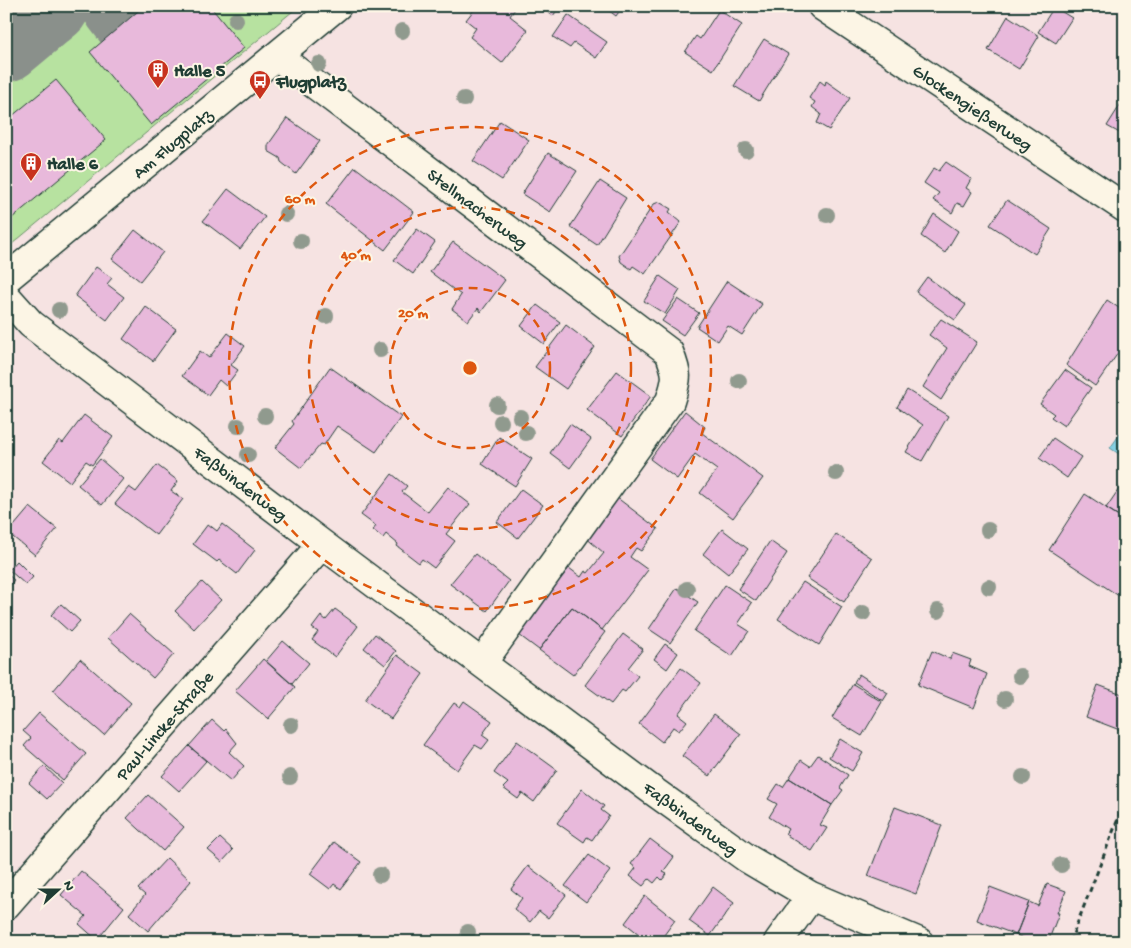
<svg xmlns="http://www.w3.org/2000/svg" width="1131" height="948" viewBox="0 0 1131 948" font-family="'Gochi Hand',sans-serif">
	<rect width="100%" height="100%" fill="#f6e3e2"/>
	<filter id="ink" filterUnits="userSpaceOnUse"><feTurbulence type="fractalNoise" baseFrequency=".02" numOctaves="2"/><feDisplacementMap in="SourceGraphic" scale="10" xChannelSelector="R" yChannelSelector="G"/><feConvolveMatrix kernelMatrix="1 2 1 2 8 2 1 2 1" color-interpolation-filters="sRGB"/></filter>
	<g filter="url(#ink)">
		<path fill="#b7e2a0" stroke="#6b906a" d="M6,6h293l-293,243z"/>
		<path fill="#83cfe2" stroke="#5b959c" d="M1125,427v31l-15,-10z"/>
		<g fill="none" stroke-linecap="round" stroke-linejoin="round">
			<path stroke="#8a908b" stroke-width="72" d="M118,6l10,13
				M6,46l48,-40"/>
		</g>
		<path fill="#e8b9db" stroke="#1f3d34" d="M144,6h66l34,42 -93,77 -61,-73z
			M477,6h40l-7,10 18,14 -26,33 -32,-26 6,-9 -10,-8z
			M540,6h20l-7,10z
			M603,6h20l-7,10z
			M1054,7l18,11 -16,25 -18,-11z
			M719,10l23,15 -29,45 -28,-18 11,-16 4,3z
			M568,15l39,27 -11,16 -22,-15 -4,5 -17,-11z
			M1008,16l31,20 -20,33 -31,-19z
			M764,39l24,15 -29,47 -25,-15z
			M56,80l50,60 -100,83v-102z
			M820,81l5,4 1,-4 24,17 -21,32 -12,-7 4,-9 -9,-7 3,-5 -6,-4z
			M1124,99h1v37l-18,-10z
			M287,118l33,23 -24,33 -15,-12 -1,-4 -12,-7v-6z
			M500,121l29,19 -27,40 -29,-19z
			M548,153l29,18 -27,41 -28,-18z
			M946,162l25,17 -5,9 6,4 -8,14 -7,-3 -5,10 -19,-13 6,-7 -15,-10 10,-15 5,3z
			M355,167l59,45 -29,38 -59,-46z
			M600,181l26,17 -29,47 -27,-18z
			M228,189l37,28 -25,32 -37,-28z
			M1007,200l44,29 -16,25 -45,-29z
			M659,202l12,7 -2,3 12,10 -36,52 -12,-8 -2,3 -10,-7 -2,-6 35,-52z
			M934,214l24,17 -13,22 -24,-17z
			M417,229l18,13 -22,32 -19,-14z
			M135,230l28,22 -23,29 -28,-22z
			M453,242l52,38 -24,32 -3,-4 -10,13 -16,-12 9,-14 -31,-23z
			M96,267l16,11 -5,6 17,13 -17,23 -32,-24z
			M660,276l20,14 -15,24 -21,-13z
			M927,277l39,28 -11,15 -39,-28z
			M727,281l35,23 -20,31 -14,-9 -10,15 -21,-14z
			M678,299l21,14 -16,22 -21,-14z
			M1107,300l18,12v31l-30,43 -29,-21z
			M537,305l23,17 -16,22 -23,-18z
			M146,307l30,22 -23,32 -30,-22z
			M941,319l36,23 -36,58 -18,-13 24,-39 -18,-13z
			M566,325l29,22 -29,42 -31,-22z
			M228,333l17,13 -14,19 7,5 -12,16 -7,-6 -11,15 -26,-19 18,-25 9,7z
			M330,367l71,50 -25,35 -39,-26 -13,19 -3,-1 -20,24 -26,-20 19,-24 -2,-3z
			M1065,370l26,18 -27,38 -13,-9 3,-3 -14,-10z
			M617,371l34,25 -29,40 -35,-26z
			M907,390l41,26 -26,45 -16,-9 17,-27 -26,-18z
			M685,411l20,16 -3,6 61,45 -30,40 -33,-25 17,-23 -22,-16 -18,25 -27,-20z
			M84,415l29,22 -21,28 -6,-4 -16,21 -27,-21 16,-21 4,3z
			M570,424l21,15 -21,29 -20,-15z
			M499,437l33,22 -17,27 -33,-22z
			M1053,438l28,19 -14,21 -28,-20z
			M100,459l23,20 -21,26 -24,-20z
			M157,465l21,16 -7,10 12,8 -27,36 -41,-31 14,-17 7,5z
			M392,474l15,12 -5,6 26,20 20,-25 22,17 -24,30 9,7 -21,27 -12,-9 -3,4 -22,-17 1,-2 -12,-10 -3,4 -10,-8 3,-4 -15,-11z
			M1125,480v40l-19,-12z
			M521,489l22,16 -25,33 -21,-16z
			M1085,494l40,26v67l-6,9 -70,-46z
			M616,497l42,32 -17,22 -5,-3 -6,9 18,13 -46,60 -30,-23 -33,43 -24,-18 44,-57 3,2 7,-9 12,9 4,-6 3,2 16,-20 -19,-16z
			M30,507l27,22 -22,26 -27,-22z
			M208,524l9,7 5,-7 33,26 -18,24 -18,-14 -2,2 -24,-18z
			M722,529l26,20 -20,25 -25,-20z
			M836,534l36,24 -28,44 -37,-24z
			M770,541l17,12 -31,48 -18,-12z
			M475,554l34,27 -22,30 -37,-27z
			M17,561l16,16 -7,8 -17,-15z
			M6,573l8,7 -8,10z
			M202,582l19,18 -27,29 -19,-18z
			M803,582l39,25 -23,38 -41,-26z
			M725,585l27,18 -14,21 11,7 -17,25 -38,-25z
			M677,588l21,14 -28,41 -21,-14z
			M61,604l19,17 -10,11 -19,-17z
			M572,607l33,25 -32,43 -34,-25z
			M335,609l23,17 -23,31 -23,-17 6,-8 -6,-4 9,-12 5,4z
			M129,614l45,40 -21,24 -45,-40z
			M375,634l21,17 -11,14 -21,-17z
			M623,634l20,15 -15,19 10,8 -13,16 -3,-2 -11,14 -26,-19z
			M283,641l26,22 -17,21 -26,-23z
			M665,644l13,9 -11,16 -13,-10z
			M932,651l18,8 2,-6 19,7 -2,6 18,8 -13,34 -56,-23z
			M397,655l26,19 -32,45 -26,-19z
			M80,659l51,44 -27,32 -51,-44z
			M263,659l32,28 -27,32 -33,-28z
			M681,668l20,15 -23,31 9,7 -8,10 -6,-4 -11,15 -23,-18z
			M859,674l29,19 -5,8 -29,-19z
			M853,684l29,18 -20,34 -30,-18z
			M1098,685l27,10v37l-39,-15z
			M464,701l28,20 -10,14 7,5 -7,9 -7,-4 -18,25 -34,-25 31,-42 6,4z
			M39,713l47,41 -23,26 -39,-34 7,-8 -8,-7z
			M714,714l27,20 -32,42 -27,-20z
			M212,720l12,11 2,-2 11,14 -8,9 15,14 -13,15 -42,-35z
			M840,739l23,14 -11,18 -23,-14z
			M517,741l40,29 -23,32 -12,-9 -4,6 -15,-11 5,-5 -14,-10z
			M189,746l17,15 -27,30 -17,-15z
			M818,755l30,20 -8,13 3,2 -11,15 -43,-27 12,-18 9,6z
			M44,766l18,17 -15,16 -18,-16z
			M789,778l43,27 -12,20 7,3 -15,23 -27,-17 3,-5 -19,-12 8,-13 -9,-5 10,-15 5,3z
			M582,789l22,17 -3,4 8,6 -17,24 -5,-3 -3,5 -27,-19z
			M148,795l36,32 -21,24 -36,-33z
			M895,807l47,18 -26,69 -48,-18z
			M220,838l13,12 -11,12 -14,-12z
			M650,839l24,18 -11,15 4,2 -5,6 -3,-3 -5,6 -5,-4 -6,7 -13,-10 6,-8 -5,-4z
			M334,842l27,20 -20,27 -7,-5 -4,5 -20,-15z
			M589,855l21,16 -24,31 -21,-16z
			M167,858l24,23 -43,50 -19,-17 16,-19 -7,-6z
			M528,866l38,29 -18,23 -9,-7 -9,11 -16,-13 8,-11 -11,-9z
			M81,871l43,36 -27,33 -18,-16 7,-8 -25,-21z
			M1047,884l19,7 -9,22h2l-11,29h-15l-17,-7 13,-33 9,4z
			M713,887l21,16 -24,33 -21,-15z
			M990,887l39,15 -13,33 -39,-15z
			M645,896l30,24 -16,22h-10l-24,-19z"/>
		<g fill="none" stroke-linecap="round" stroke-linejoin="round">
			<g stroke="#1f3d34" stroke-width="31">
				<path id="minor" d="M822,6l303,202
					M277,56l392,296c9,23 9,25 1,49l-188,262
					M6,279l331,-273
					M6,296l25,28 291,220 327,244 99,71 63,37 108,46
					M6,905l316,-361
					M778,942l33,-46"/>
			</g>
			<path stroke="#1f3d34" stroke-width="3" stroke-dasharray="5 4" stroke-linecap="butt" d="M1070,942l55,-141"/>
			<use href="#minor" stroke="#fcf5e5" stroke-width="28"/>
		</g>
		<g fill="#909a8e">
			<circle cx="236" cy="20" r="8"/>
			<circle cx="402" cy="31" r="8"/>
			<circle cx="319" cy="64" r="8"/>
			<circle cx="464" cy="99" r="8"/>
			<circle cx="746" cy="150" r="8"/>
			<circle cx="286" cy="214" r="8"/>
			<circle cx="827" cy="215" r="8"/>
			<circle cx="301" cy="241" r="8"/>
			<circle cx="59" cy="310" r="8"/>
			<circle cx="326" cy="316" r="8"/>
			<circle cx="380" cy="350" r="8"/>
			<circle cx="739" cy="381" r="8"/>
			<circle cx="497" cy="405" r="8"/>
			<circle cx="265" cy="416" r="8"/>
			<circle cx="520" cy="417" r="8"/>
			<circle cx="501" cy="422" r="8"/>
			<circle cx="238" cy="426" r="8"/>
			<circle cx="526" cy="433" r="8"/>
			<circle cx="248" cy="455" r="8"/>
			<circle cx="836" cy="473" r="8"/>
			<circle cx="988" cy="530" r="8"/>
			<circle cx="989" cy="587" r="8"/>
			<circle cx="687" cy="589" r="8"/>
			<circle cx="938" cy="611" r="8"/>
			<circle cx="863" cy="613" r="8"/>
			<circle cx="1020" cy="676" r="8"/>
			<circle cx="1005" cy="699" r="8"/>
			<circle cx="291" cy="725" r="8"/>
			<circle cx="290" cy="777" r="8"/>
			<circle cx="1023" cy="777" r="8"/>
			<circle cx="1061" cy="865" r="8"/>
			<circle cx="380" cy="875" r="8"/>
			<circle cx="468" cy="932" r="8"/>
		</g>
	</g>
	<g fill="none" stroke="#de580e" stroke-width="2.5" stroke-dasharray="9 6">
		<circle cx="470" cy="368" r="80"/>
		<circle cx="470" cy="368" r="161"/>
		<circle cx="470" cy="368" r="241"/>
	</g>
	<defs>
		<g id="building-pin" transform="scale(1.125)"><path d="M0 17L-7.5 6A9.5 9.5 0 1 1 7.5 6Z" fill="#c8321e" stroke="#fcf5e5"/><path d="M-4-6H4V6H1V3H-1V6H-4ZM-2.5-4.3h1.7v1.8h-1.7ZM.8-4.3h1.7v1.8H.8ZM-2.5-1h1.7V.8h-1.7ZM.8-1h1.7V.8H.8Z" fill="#fff"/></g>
		<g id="bus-pin" transform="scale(1.125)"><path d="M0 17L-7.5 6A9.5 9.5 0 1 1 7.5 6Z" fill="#c8321e" stroke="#fcf5e5"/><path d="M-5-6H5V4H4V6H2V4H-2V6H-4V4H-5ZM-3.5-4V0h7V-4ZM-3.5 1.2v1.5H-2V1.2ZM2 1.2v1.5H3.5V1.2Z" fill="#fff"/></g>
	</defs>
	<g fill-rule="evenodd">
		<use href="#building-pin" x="158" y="70"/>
		<use href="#bus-pin" x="260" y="81"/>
		<use href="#building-pin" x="31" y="163"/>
	</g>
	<g text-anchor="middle" stroke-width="4" stroke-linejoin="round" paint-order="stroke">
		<g font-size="18" font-weight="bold" fill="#1f3d34" stroke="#fcf5e5" text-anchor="start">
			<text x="174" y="76">Halle 5</text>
			<text x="276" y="87">Flugplatz</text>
			<text x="47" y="169">Halle 6</text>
		</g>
		<g font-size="18" fill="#1f3d34" stroke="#fcf5e5">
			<text transform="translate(973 107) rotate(34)" y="6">Glockengießerweg</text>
			<text transform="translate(172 143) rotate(-40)" y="6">Am Flugplatz</text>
			<text transform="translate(478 208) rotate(37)" y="6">Stellmacherweg</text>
			<text transform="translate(241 483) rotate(37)" y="6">Faßbinderweg</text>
			<text transform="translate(164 725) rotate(-49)" y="6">Paul-Lincke-Straße</text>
			<text transform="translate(691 818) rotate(36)" y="6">Faßbinderweg</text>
		</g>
	</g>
	<circle cx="470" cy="368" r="8" fill="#de580e" stroke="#fcf5e5" stroke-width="2.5"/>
	<g font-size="15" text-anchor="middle" font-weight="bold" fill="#de580e" stroke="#fcf5e5" stroke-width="4" stroke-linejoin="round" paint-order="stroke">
		<text x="300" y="203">60 m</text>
		<text x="356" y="259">40 m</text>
		<text x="413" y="317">20 m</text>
	</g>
	<rect width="1131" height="948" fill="none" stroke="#fcf5e5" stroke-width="25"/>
	<rect x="12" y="12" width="1106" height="923" fill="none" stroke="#1f3d34" stroke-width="2" filter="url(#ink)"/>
	<g transform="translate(58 890) rotate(69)" stroke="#fcf5e5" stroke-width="4" paint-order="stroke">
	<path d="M0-4L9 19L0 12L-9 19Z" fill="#1f3d34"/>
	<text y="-8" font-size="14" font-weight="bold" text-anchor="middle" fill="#1f3d34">N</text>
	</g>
</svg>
